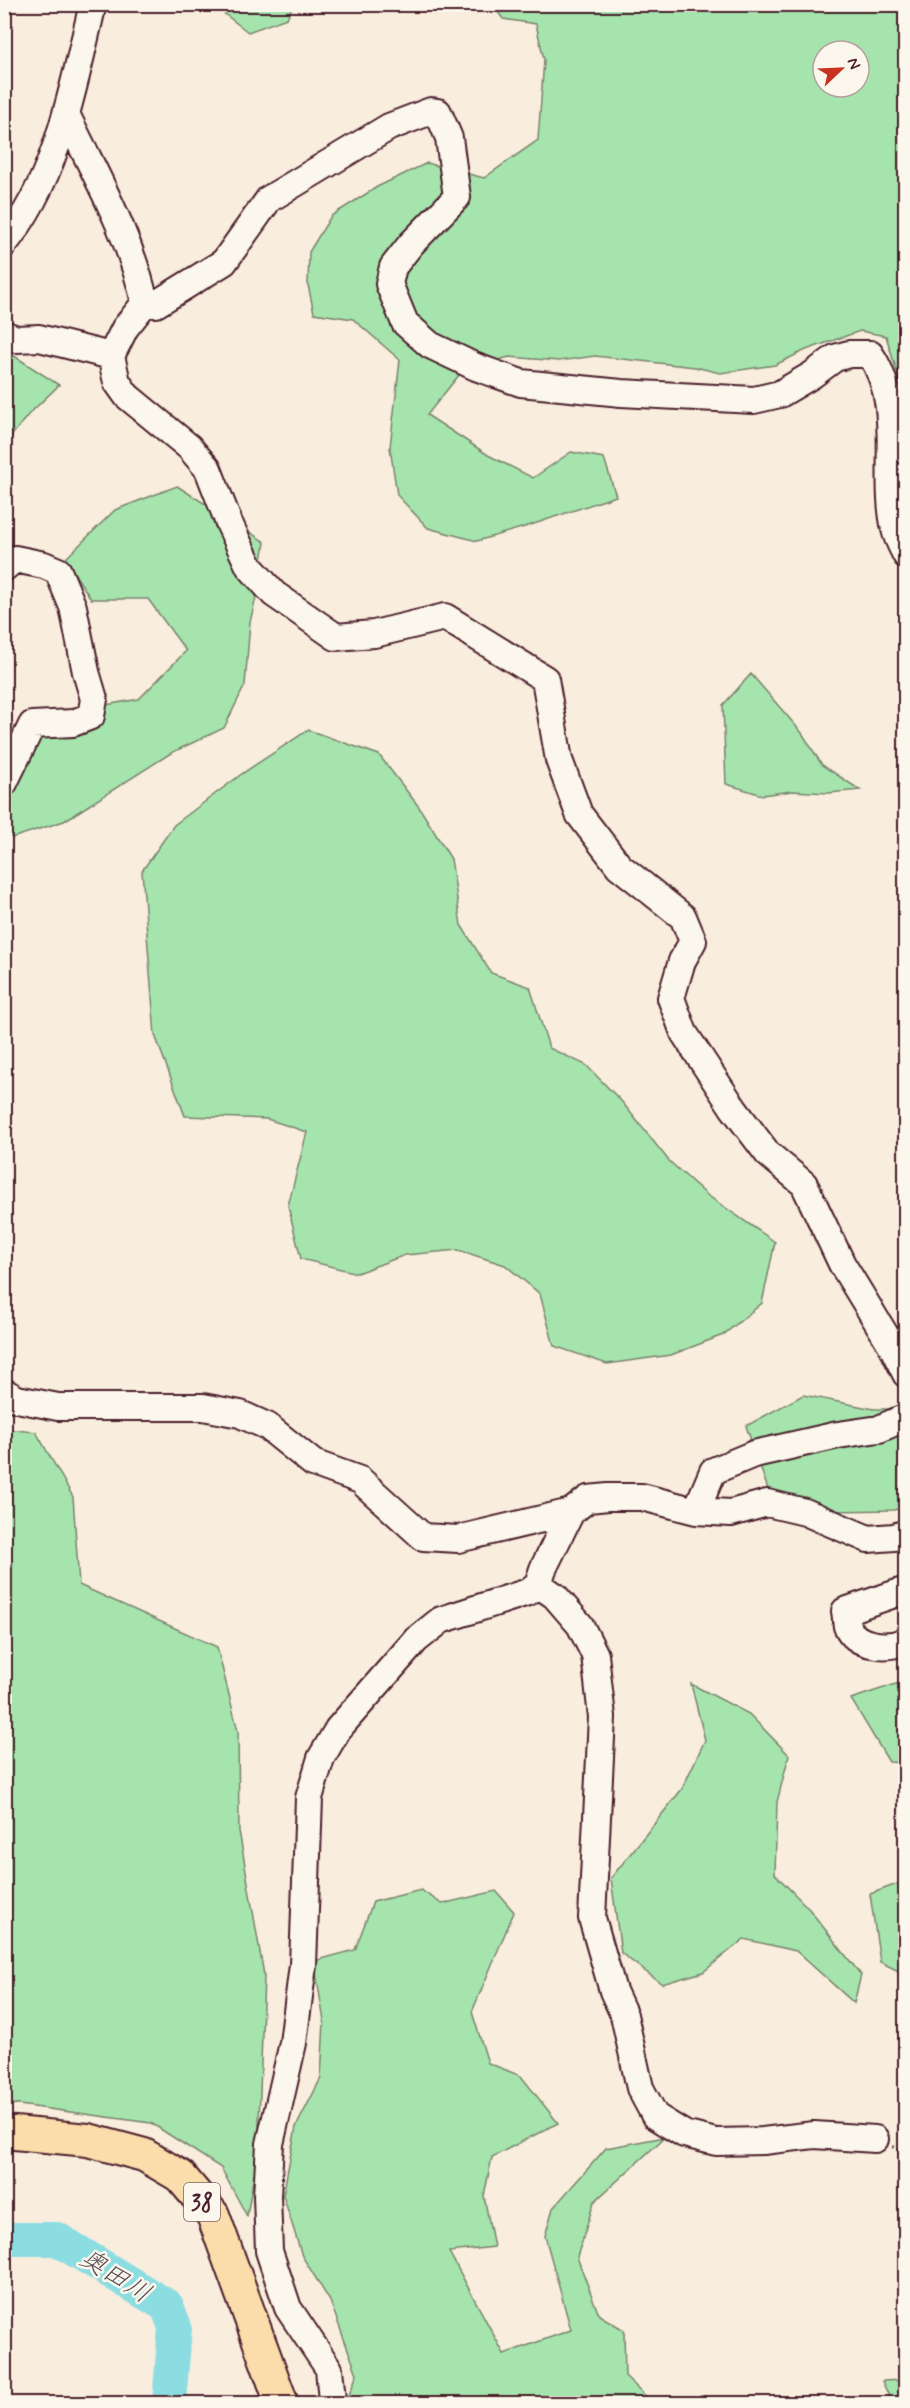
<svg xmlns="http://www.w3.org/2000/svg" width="910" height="2408" viewBox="0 0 910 2408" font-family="Mynerve,'Klee One',sans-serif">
	<rect width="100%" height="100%" fill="#f9eddd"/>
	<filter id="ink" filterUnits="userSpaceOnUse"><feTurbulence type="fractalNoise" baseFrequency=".0167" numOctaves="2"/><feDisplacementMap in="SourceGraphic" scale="12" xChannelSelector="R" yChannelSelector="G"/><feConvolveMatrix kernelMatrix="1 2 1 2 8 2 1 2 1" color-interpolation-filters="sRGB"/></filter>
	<g filter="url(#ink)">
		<path fill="#a5e5ad" stroke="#78826c" stroke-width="1.5" fill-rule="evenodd" d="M213,5h80l-6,13 -39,14z
			M493,5h412v393l-19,-62 -26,-5 -54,19 -31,15 -55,8 -25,-6 -100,-11 -36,5 -50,-4 -46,13 -36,45 61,40 45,23 38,-26 33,6 12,38 -88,30 -51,15 -49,-13 -31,-33 -7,-48 10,-87 -47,-41 -39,-6 -6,-28 1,-33 22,-36 46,-29 50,-24 57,15 54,-38 6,-80 -8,-36 -33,-5zM823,51h36v36h-36z
			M5,350l54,35 -31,30 -23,29z
			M177,486l88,56 -9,55 -6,25 -5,63 -21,43 -53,25 -107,68 -52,17 -7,-5 -1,-78 62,-43 73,-13 47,-48 -38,-52h-57l-26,-40 50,-49z
			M751,674l51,59 20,32 38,25 -31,3 -37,-2 -30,4 -36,-11 -3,-79z
			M308,730l71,25 40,52 32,52 10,66 30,48 39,14 19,61 37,17 36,37 47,59 38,34 68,47 -13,61 -39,32 -52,20 -64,9 -53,-18 -14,-52 -35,-29 -47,-15 -53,5 -48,18 -56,-14 -13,-53 19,-74 -40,-13 -82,-3 -30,-81 -13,-164 32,-46 69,-52z
			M803,1395l71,14h31v98l-11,3 -65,1 -59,-16 -24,-69z
			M5,1429l31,3 37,65 6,88 138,62 21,84 1,100 25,144 -6,176 -11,65 -26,-48 -70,-45 -146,-20z
			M905,1681v82l-16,-1 -38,-63z
			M691,1684l58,30 40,41 -12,47 -2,72 34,35 52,66 -7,28 -58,-52 -52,-12 -41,33 -41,12 -41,-31 -10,-75 71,-89 23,-49z
			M905,1881h1l-1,93 -25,-12 -10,-68z
			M421,1890l21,14 54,-13 18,21 -42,100 16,51 33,13 37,47 -66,34 -8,39 10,51 -45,5 55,102 67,-24 -26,-94 8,-28 53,-60 59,-11 -71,65 -17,55 22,58 25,15 1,46 28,27h-307l11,-29 -27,-73 -28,-45 -19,-61 13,-68 25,-49 3,-57 -10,-60 41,-11 18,-48z
			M905,2380v23h-13l-10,-22z"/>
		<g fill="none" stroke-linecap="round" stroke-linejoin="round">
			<path stroke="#8bdde2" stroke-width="34" d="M4,2239h53l110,67 8,21 -6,77"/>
			<g stroke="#4a1f2b" stroke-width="30">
				<path id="minor" d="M66,114c30,62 64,121 79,189
					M4,244c55,-68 69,-158 89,-240
					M145,303l-20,25 -14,28 6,26 10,14 62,51 19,22 21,54 20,43 25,28 62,43 38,-3 71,-17 100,62 14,81 20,54 40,52 64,51 10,24 -11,20 -11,37 13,35 50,76 34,45 36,30 38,80 50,82 14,28
					M145,303l11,1 68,-42 45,-63 120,-72 42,-16 7,1 11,26 8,59 -46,47 -18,23 -4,17 16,39 25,22 46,22 45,16 100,10 133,7 26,-6 32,-19 23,-17 14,-4h21c35,51 12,118 25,175 2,9 7,18 11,26
					M4,334l12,5 23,-1 72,18
					M4,568l11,-9 29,6 14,6 15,36 13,65 8,27 -3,17 -18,7 -41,2 -28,58
					M4,1392l13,7 41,8h145l37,7 27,12 46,37 47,17 63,57 35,2 113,-27 17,-13 20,-2h34l54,14 35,2 36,-10 38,9 63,27 26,-2 12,-4
					M696,1511l17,-40 41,-17 84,-19 41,-6 27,-12
					M538,1584l17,12 25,29 15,30 7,62 -10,201 21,73 11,24 16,73 15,28 29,18 32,8 47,-1 51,-6 61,4
					M906,1590l-61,21c1,5 1,11 2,15 9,21 40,23 59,15
					M328,2404l4,-4 -3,-31 -41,-61 -19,-57 -2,-55 3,-52 23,-101 10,-78 6,-167 12,-40 17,-29 78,-89 25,-20 87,-28 10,-8 5,-15 28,-57"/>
			</g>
			<g stroke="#4a1f2b" stroke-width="36">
				<path id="major" d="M4,2132l84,8 56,15 36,21 33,39 69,189"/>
			</g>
			<path stroke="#4a1f2b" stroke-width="4" stroke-dasharray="1.5 4.5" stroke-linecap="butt" d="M893,2147l13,6"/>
			<use href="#minor" stroke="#fbf7ec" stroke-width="26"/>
			<use href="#major" stroke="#faddab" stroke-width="32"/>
		</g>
	</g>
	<g text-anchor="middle" stroke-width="5" stroke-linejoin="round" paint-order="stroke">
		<rect fill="#fbf7ec" stroke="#7f6065" stroke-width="1.5" x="184" y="2183" width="36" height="38" rx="4.5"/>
		<g font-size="22" font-weight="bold" fill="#4a1f2b">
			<text x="202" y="2210">38</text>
		</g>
		<g font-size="26" font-style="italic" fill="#5a4e59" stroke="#fbf7ec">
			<text transform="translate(116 2275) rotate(32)" y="9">奥田川</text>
		</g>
	</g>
	<rect width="910" height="2408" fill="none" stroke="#fbf7ec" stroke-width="24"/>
	<rect x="12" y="12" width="886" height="2384" fill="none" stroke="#4a1f2b" stroke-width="2" filter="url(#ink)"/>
	<g transform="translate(841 69) rotate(67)"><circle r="28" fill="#fbf7ec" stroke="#b4a19f" stroke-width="1.5"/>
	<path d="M0-4.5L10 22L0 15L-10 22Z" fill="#c8321e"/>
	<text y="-9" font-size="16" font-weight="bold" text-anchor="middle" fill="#4a1f2b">N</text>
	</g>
</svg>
